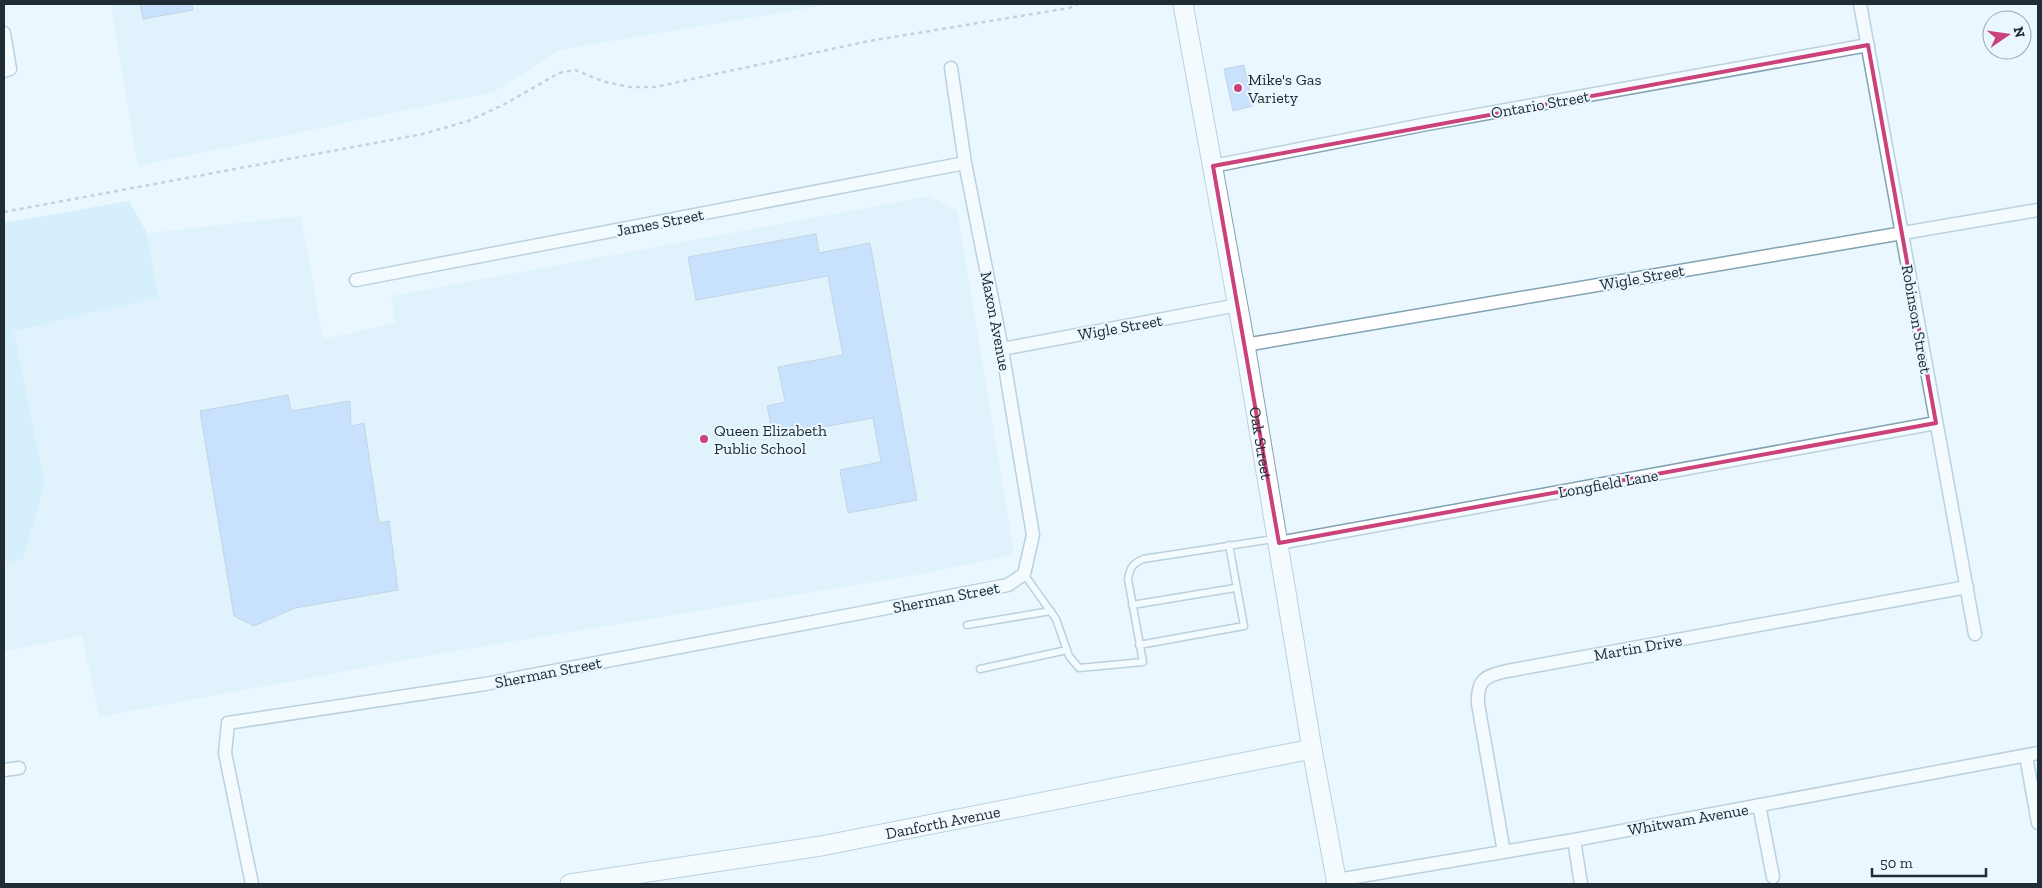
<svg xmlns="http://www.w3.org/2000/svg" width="2042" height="888" viewBox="0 0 2042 888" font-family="'Zilla Slab',serif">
	<rect width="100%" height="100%" fill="#eaf7ff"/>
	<path fill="#d5eefb" d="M111,4h722l-274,46 -65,42 -356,74z
		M930,196l27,14 57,345 -97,20 -468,77 -350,65 -17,-82 -78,17v-89l19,-4 22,-75 -31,-152 144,-35 -11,-64 154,-17 22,123 72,-16 -4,-27z"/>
	<path fill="#bde4f9" d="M129,201l18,32 11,64 -144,35 31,152 -22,75 -19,4v-340z"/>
	<path fill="#a1c5f8" stroke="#96a8c2" d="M140,4h52l1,6 -50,9z
		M1244,65l9,41 -20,5 -9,-42z
		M816,234l3,19 51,-10 47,257 -69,13 -8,-43 41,-8 -8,-44 -100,18 -6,-30 18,-4 -7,-35 65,-12 -15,-79 -132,24 -8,-43z
		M288,395l3,16 59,-10 1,25 13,-3 15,100 10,-2 9,69 -103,18 -41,18 -20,-10 -34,-205z"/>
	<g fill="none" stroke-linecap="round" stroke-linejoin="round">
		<g stroke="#82a2b3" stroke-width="9">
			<path id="lane" d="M1024,574l32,45 13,37 10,12 64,-6 -15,-83c2,-11 4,-15 15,-20l131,-20
				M1132,605l103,-17
				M967,625l84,-14
				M1139,645l105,-19 -15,-81
				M980,669l87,-19"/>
		</g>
		<g stroke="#82a2b3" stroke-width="15">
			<path id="street" d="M1860,4l115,630
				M4,33l6,36 -6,2
				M1213,166l214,-42 441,-79
				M356,280l609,-117
				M1245,345l793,-135
				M1002,349l236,-44
				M1279,543l657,-120
				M2026,756l12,67
				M4,770l15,-2
				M1759,805l14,72
				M1574,840l7,44
				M1504,852l-26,-148c-1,-24 6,-28 29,-33l460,-84
				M1337,880l237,-40 464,-87
				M252,884l-27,-131 3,-30 257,-39 523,-99 16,-11 9,-39 -31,-186 -37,-186 -14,-95"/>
		</g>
		<g stroke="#82a2b3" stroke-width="21">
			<g id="secondary">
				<path id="s1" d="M1183,4l62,341 67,404 25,135"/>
				<path id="s2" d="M570,884l251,-38 491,-97"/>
			</g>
		</g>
		<path stroke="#96a3aa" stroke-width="2.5" stroke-dasharray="4 4" stroke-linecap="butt" d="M4,212l419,-78 45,-13 35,-16 56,-32 16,-3 27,11 27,6h26l214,-46 200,-33 9,-4"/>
		<use href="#lane" stroke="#fff" stroke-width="6"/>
		<use href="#street" stroke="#fff" stroke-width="12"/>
		<use href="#secondary" stroke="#fff" stroke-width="19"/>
	</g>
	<path d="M0 0H2042V888H0ZM1868,45l68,378 -657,120 -66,-377z" fill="#eaf7ff" fill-opacity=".55" fill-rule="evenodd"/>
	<path fill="none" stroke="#cb427a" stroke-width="4" stroke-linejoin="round" d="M1868,45l68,378 -657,120 -66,-377z"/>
	<g fill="#cb427a" stroke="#eaf7ff" stroke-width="2">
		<circle cx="1238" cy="88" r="5"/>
		<circle cx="704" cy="439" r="5"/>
	</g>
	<g text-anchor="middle" stroke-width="4" stroke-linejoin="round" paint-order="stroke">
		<g font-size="16" fill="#202d34" stroke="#eaf7ff" text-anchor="start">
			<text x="1248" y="85">Mike's Gas<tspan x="1248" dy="18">Variety</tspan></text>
			<text x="714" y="436">Queen Elizabeth<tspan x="714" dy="18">Public School</tspan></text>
		</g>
		<g font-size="16" fill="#202d34" stroke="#eaf7ff">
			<text transform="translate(1540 104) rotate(-10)" y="6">Ontario Street</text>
			<text transform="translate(660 222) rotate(-11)" y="6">James Street</text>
			<text transform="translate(1642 277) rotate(-10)" y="6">Wigle Street</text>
			<text transform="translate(1917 319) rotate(80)" y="6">Robinson Street</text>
			<text transform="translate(996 321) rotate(79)" y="6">Maxon Avenue</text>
			<text transform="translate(1120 327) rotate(-10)" y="6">Wigle Street</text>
			<text dy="6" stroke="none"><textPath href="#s1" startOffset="446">Oak Street</textPath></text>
			<text transform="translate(1608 483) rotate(-10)" y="6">Longfield Lane</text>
			<text transform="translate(946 597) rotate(-11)" y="6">Sherman Street</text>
			<text transform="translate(1638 647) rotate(-10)" y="6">Martin Drive</text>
			<text transform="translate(548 672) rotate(-11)" y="6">Sherman Street</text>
			<text transform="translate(1688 819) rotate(-10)" y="6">Whitwam Avenue</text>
			<text dy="6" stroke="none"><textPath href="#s2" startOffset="378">Danforth Avenue</textPath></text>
		</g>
	</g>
	<rect width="2042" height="888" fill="none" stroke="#202d34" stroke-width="10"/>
	<g transform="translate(2007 35) rotate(77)"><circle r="24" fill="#eaf7ff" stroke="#99a6ae"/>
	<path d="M0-4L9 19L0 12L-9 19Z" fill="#cb427a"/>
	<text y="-8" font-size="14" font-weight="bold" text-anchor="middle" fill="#202d34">N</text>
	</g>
	<path d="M1872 868v8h114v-8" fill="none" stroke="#202d34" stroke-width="2.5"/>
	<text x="1880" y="868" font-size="15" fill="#202d34" stroke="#eaf7ff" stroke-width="4" paint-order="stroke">50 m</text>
</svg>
